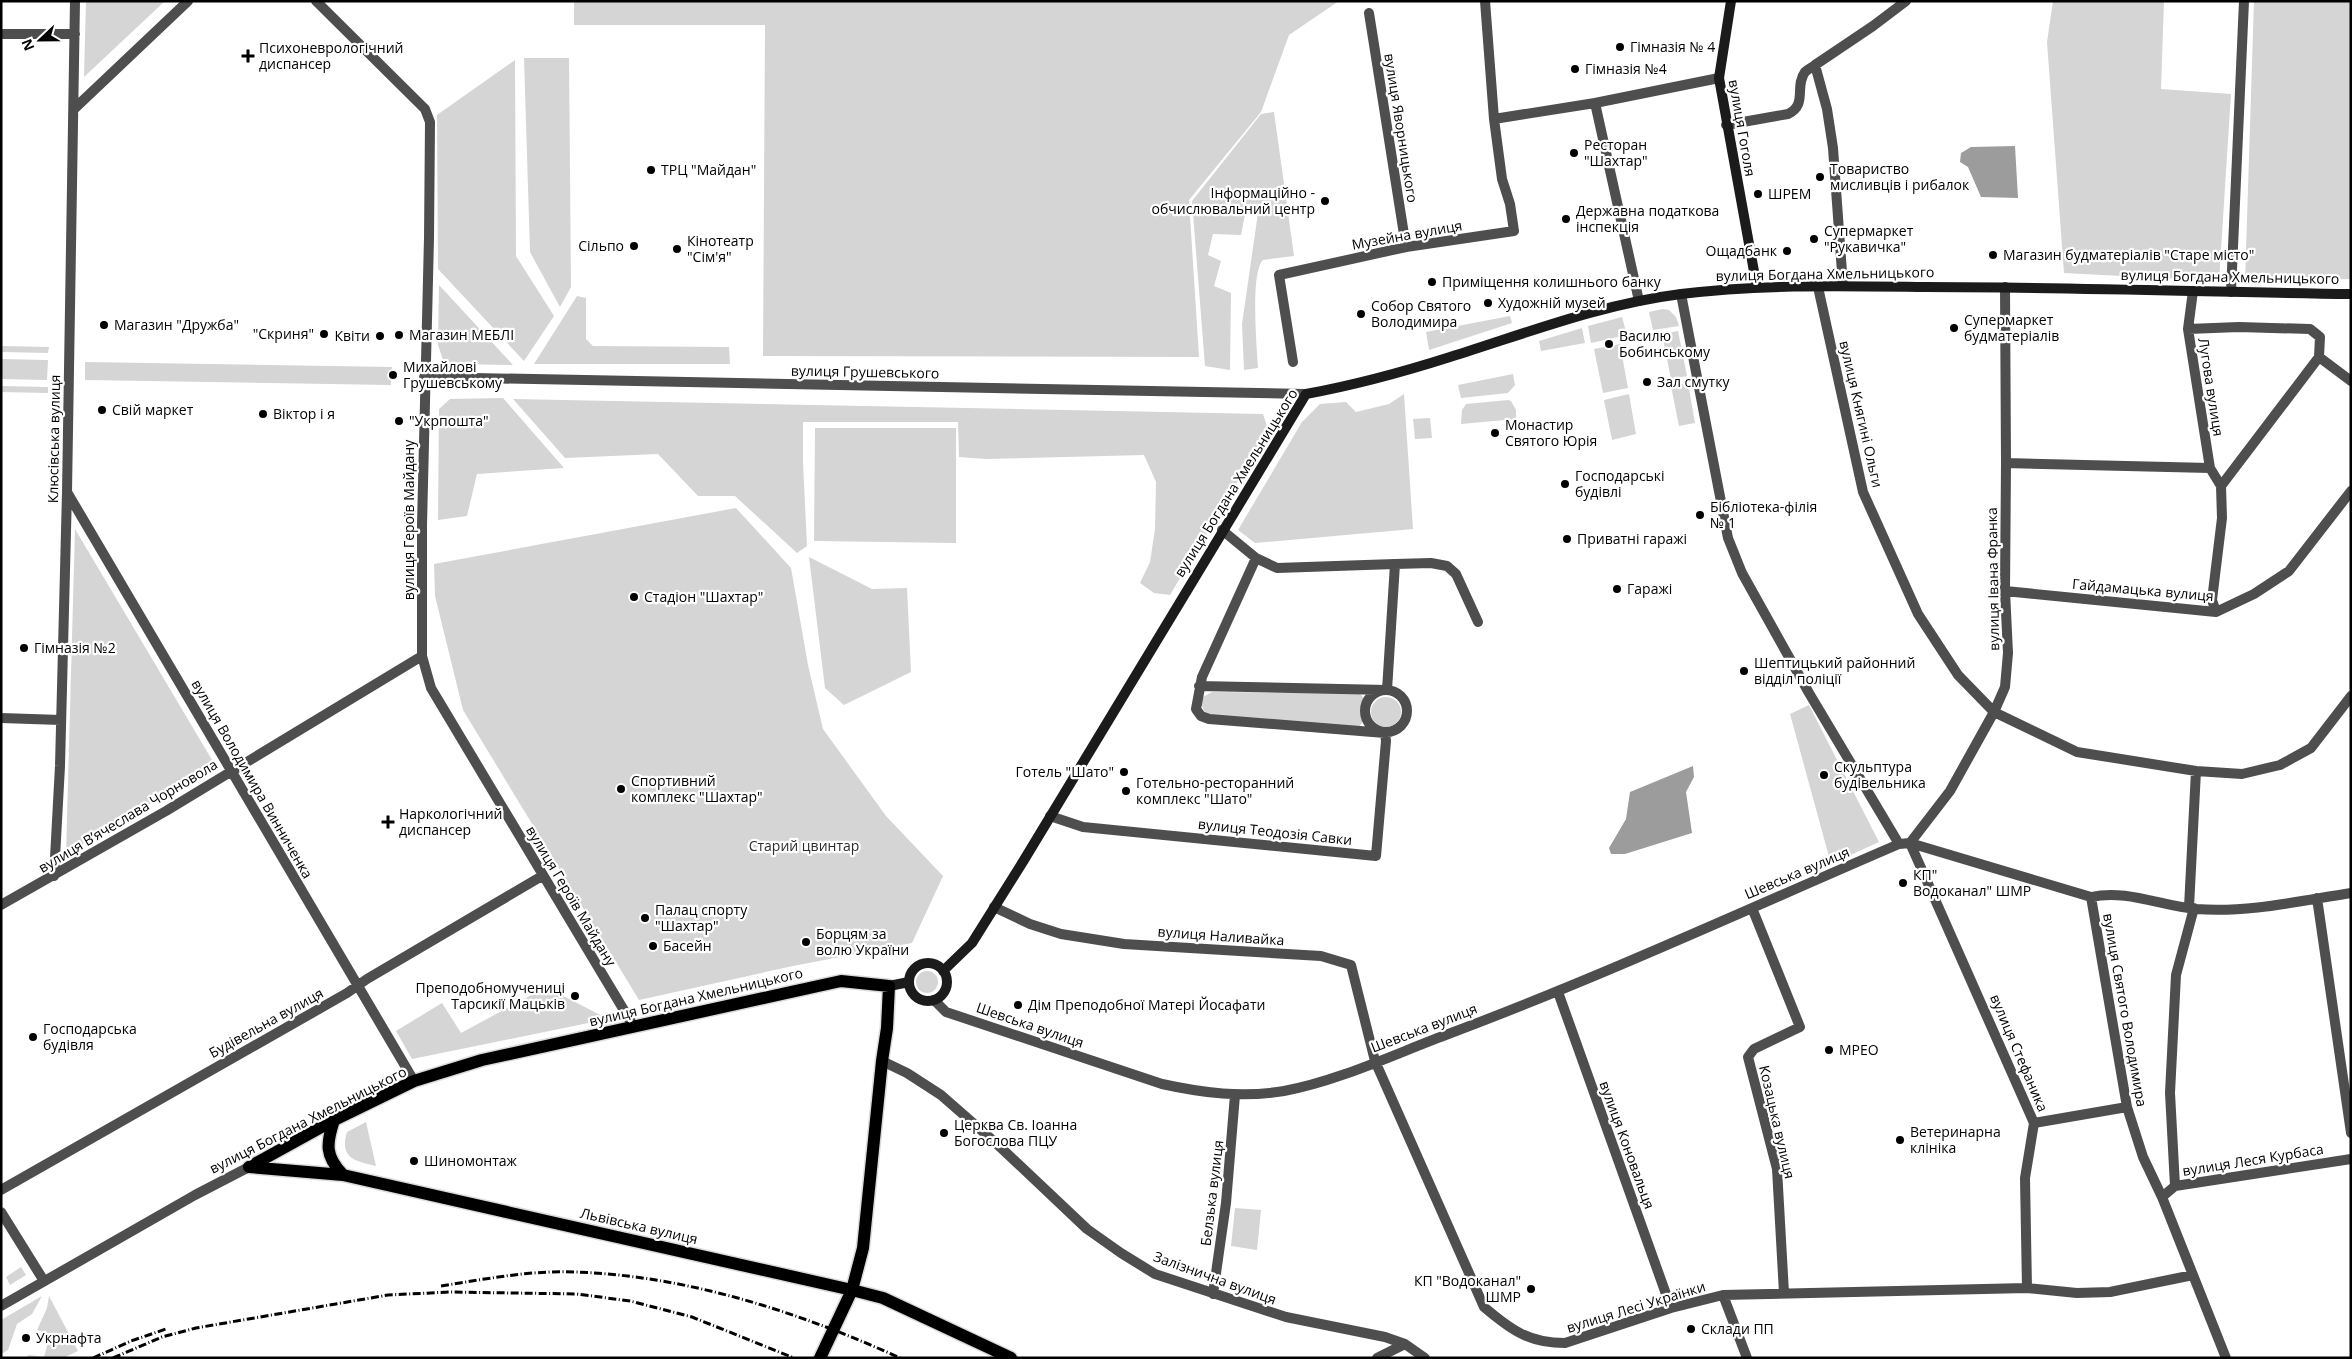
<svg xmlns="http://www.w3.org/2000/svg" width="2352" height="1359" viewBox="0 0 2352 1359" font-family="'Open Sans',sans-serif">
	<rect width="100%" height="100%" fill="#fff"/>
	<path fill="#d5d5d5" d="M86,1h79l-81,76z
		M574,1h765l-50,34 -28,77 -72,88 10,157 -436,-1 2,-331h-191z
		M2053,1h111l-3,88 70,5 -12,187 -155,-8 -17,-231z
		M2254,1h97v278l-106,3z
		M524,58h45l2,229 -11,20 -30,-55z
		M515,60l1,196 38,60 -30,45 -86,-92 -1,-154z
		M1274,112l20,144 -31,4c-13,12 -6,89 -5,108l-14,2 -2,-46 17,-118 -12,-2 -6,31 -28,-1 -5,21 13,6 -7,25 17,7 -1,77 -25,-4 -13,-165 69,-87z
		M439,285l74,80 -59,-1 -11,-4 -5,-15z
		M577,296l9,2v41l7,7 136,1 1,17h-196z
		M1662,309l7,1 7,7 3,9 -26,4 -4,-18z
		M1510,316l2,7 -83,27 -3,-18z
		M1622,317l5,18 -36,8 -3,-17z
		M1582,328l3,15 -44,8 -2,-10z
		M1678,331l9,45 -16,3 -9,-45z
		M1620,344l8,44 -25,5 -9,-44z
		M1,346l48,1 -1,6 -47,-1z
		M1,359l47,1 -1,20 -46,-1z
		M85,362l307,5 -1,18 -306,-5z
		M1513,374l2,11 -7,8 -47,5 -3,-13z
		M1688,383l7,40 -16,3 -8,-40z
		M1,386l47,1v6l-47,-1z
		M1404,394l9,135 -158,14 -17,-13 64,-108 18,-18 26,-2 10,10 33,-8z
		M1629,394l7,40 -24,6 -8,-40z
		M503,398l61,70 -87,6 -10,42 -29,4 1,-111 11,-10z
		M513,399l750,15 4,12 -4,13 -93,156 -16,-2 -14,-10 10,-21 5,-33 1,-47 -12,-27 -158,4 -27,-2 -1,-35h-155v40l4,84 -10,7 -62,-57h-37l-40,-42 -93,4z
		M1508,400l3,1 5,9v9l-55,5 1,-14 4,-6z
		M1430,418l2,20 -17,1 -2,-20z
		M815,428h141v115l-142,-2z
		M736,508l55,60 17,97 15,64 63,87 57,60 -31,67 -119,23 -154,34 -176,-290 -28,-114 -1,-32z
		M75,529l140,236 -149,89z
		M809,557l63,32 35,-1 4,84 -67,33 -19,-17z
		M1212,692l147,1 4,4 -1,26 -4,5 -147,-12 -7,-5 -3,-8 2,-6z
		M1371 712a15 15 0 1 1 30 0a15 15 0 1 1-30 0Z
		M1809,705l70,137 -48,22 -41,-150z
		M916 982a11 11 0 1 1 22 0a11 11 0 1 1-22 0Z
		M546,987l62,32 -196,40 -16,-28 46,-28 19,30z
		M366,1122l10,44c-21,-5 -37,-8 -29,-34z
		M1235,1208l26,2 -4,40 -26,-4z
		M21,1267l5,8 -16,10 -4,-8z
		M42,1296l-10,18 -15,10 -9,26 -7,4v-34z
		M49,1296l29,55 -15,7h-38l4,-3 15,2 6,-23 -13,-4 10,-22z"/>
	<path fill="#9c9c9c" d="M2015,146l3,52 -37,-1 -13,-30 -8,-5 1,-9 10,-6z
		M1693,766l1,11 -8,15 6,41 -67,21h-14l-2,-6 17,-29 4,-27z"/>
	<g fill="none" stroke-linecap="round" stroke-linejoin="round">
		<g stroke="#dbdbdb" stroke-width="15">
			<path id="primary" d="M334,1120c-8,24 -9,36 9,55
				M249,1167l85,-47 80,-39 68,-21 359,-79 48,5 -2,42 -5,33 -19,187 -11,42 -32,68
				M249,1167l94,8 509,115 31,8 128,60"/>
		</g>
		<path stroke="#4e4e4e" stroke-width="10" d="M316,1l109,108 5,13 -1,116 -7,287v131l9,32 203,339
			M1485,1l9,118
			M1369,13l37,234
			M1,34h74
			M74,109l114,-108
			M1726,125l62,-11c20,-10 6,-27 17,-42 3,-3 8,-5 10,-7
			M1843,286l-10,-138 -6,-39 -12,-44 58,-39 33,-25
			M1818,287l45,205 55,122 40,61 36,37 83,40 119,19 46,3 38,-9 31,-17 40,-52
			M2193,291l-5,38 22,139 11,18 1,32 -10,82 4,12
			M2231,292l13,-291
			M1681,294l47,244 14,35 67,120 90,151
			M1639,301l-44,-198 124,-25
			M2188,329l51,-2 71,2 10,8 -1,20 32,24
			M1293,362l-14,-87 127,-28 108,-16 -4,-27 -8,-25 -8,-60 101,-16
			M424,377l882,17
			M2006,463l204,5
			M2221,486l98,-129
			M67,492l347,589
			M1222,530l34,28 21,10 118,-4 36,-1 16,3 9,8 22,48
			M2005,591l211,21 38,-18 35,-23 62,-80
			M1199,686l188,4 8,-126
			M1365 711a21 21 0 1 1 42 0a21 21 0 1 1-42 0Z
			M1,718l60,2
			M1050,816l33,11 293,29 10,-115 -1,-8 -176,-14 -8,-3 -5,-7 6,-32 54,-119
			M1910,843l40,-52 44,-79 11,-25 3,-34 -3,-62 1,-128 -1,-176
			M1910,843l124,280 -9,55 2,110
			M54,876l6,-110 7,-274 8,-491
			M2091,897l36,210 16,50 19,40 64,161
			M2317,898l34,235
			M1,905l165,-94 256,-155
			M994,907l36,17 31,10 63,10 197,12 30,9 24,96 109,246c27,23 45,36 81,36l106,-35 52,-13 304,-7 50,5 33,-1 83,-17
			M2189,907l7,-136
			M1752,908l48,119 -46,22 -6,8 29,112 7,124
			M1558,992l113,316
			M934,1000l12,12 216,72c41,9 80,14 122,7 55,-10 115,-39 167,-58 152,-57 299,-125 448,-189l11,-1 181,54c35,-8 70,9 105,12 52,4 103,-8 155,-16
			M882,1061l25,12 34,22 56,49 90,85 34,24 34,21 131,43 99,20 20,7 20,14
			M2034,1123l93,-16
			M2175,1186l-5,-93 6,-118 18,-67
			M1,1190l346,-197 20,-14 175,-103
			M2162,1197l13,-11 176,-27
			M1,1212l43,69
			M1213,1294l13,-91 9,-108
			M1723,1295l24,63
			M1377,1358l28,-14"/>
		<path stroke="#4e4e4e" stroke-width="10" d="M1,1306l194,-111 54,-28"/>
		<path stroke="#1b1b1b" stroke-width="10" d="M1731,1l-12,77 38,210
			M909 982a19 19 0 1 1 38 0a19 19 0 1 1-38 0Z
			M943,971l29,-28 52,-83 282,-466c49,-9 97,-22 144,-37 77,-24 151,-53 231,-63 81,-10 163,-8 244,-7 142,0 284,5 426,7
			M889,986l20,-4"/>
		<use href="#primary" stroke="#000" stroke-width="12"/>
		<path stroke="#000" stroke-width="3" stroke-dasharray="8 2.5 1 2.5" stroke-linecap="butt" d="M441,1286c45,-7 90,-16 135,-14 112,4 223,40 324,86
			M93,1358l38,-17 35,-12
			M113,1358l49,-21 34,-9 192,-33 62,-3 127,2 53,7 62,16 102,41"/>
	</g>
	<g fill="#000" stroke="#fff" stroke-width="2">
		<circle cx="1620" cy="47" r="5"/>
		<path d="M245.5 48.5h5v5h5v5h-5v5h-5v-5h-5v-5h5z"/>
		<circle cx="1575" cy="69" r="5"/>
		<circle cx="1574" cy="153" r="5"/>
		<circle cx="651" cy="170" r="5"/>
		<circle cx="1820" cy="177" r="5"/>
		<circle cx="1758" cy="194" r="5"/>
		<circle cx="1325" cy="201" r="5"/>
		<circle cx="1566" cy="219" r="5"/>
		<circle cx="1814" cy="239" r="5"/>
		<circle cx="634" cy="246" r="5"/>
		<circle cx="677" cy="249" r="5"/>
		<circle cx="1787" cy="251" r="5"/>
		<circle cx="1993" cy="255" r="5"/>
		<circle cx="1432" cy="282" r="5"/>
		<circle cx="1488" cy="303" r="5"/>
		<circle cx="1361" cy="314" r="5"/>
		<circle cx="104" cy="325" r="5"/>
		<circle cx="1954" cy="328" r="5"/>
		<circle cx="324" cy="334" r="5"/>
		<circle cx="399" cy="335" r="5"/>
		<circle cx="380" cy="336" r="5"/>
		<circle cx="1609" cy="344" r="5"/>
		<circle cx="393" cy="375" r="5"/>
		<circle cx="1647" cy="382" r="5"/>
		<circle cx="102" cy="410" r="5"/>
		<circle cx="263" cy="414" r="5"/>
		<circle cx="399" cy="421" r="5"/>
		<circle cx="1495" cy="433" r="5"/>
		<circle cx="1565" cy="484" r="5"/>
		<circle cx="1700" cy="515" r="5"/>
		<circle cx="1567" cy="539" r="5"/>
		<circle cx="1617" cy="589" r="5"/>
		<circle cx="634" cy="597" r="5"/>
		<circle cx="24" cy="648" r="5"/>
		<circle cx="1744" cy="671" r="5"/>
		<circle cx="1124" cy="772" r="5"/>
		<circle cx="1824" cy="775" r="5"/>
		<circle cx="621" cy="789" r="5"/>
		<circle cx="1126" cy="791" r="5"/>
		<path d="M385.5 814.5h5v5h5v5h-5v5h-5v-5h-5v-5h5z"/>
		<circle cx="1903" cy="883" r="5"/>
		<circle cx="645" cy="918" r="5"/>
		<circle cx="806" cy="942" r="5"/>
		<circle cx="653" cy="946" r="5"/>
		<circle cx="575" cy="996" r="5"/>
		<circle cx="1018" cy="1005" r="5"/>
		<circle cx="33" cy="1037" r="5"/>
		<circle cx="1829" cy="1050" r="5"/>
		<circle cx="944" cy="1133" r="5"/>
		<circle cx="1900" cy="1140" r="5"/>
		<circle cx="414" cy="1161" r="5"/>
		<circle cx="1531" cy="1289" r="5"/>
		<circle cx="1691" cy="1329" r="5"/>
		<circle cx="26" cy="1338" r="5"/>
	</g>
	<g text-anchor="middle" stroke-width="4.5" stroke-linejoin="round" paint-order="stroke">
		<g font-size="14" fill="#000" stroke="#fff" text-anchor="start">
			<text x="1630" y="52">Гімназія № 4</text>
			<text x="259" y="53">Психоневрологічний<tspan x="259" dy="16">диспансер</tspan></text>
			<text x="1585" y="74">Гімназія №4</text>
			<text x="1584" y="150">Ресторан<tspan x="1584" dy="16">"Шахтар"</tspan></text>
			<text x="1830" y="174">Товариство<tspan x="1830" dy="16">мисливців і рибалок</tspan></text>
			<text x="661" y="175">ТРЦ "Майдан"</text>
			<text x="1315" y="198" text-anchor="end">Інформаційно -<tspan x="1315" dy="16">обчислювальний центр</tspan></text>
			<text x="1768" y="199">ШРЕМ</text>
			<text x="1576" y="216">Державна податкова<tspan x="1576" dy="16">інспекція</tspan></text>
			<text x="1824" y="236">Супермаркет<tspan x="1824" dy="16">"Рукавичка"</tspan></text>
			<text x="687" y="246">Кінотеатр<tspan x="687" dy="16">"Сім'я"</tspan></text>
			<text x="624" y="251" text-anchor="end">Сільпо</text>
			<text x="1777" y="256" text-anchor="end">Ощадбанк</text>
			<text x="2003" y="260">Магазин будматеріалів "Старе місто"</text>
			<text x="1442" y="287">Приміщення колишнього банку</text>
			<text x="1498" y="308">Художній музей</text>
			<text x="1371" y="311">Собор Святого<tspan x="1371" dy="16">Володимира</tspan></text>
			<text x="1964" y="325">Супермаркет<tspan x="1964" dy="16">будматеріалів</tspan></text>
			<text x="114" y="330">Магазин "Дружба"</text>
			<text x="314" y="339" text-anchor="end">"Скриня"</text>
			<text x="409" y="340">Магазин МЕБЛІ</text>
			<text x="370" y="341" text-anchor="end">Квіти</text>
			<text x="1619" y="341">Василю<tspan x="1619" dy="16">Бобинському</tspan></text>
			<text x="403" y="372">Михайлові<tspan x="403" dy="16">Грушевському</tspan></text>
			<text x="1657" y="387">Зал смутку</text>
			<text x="112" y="415">Свiй маркет</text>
			<text x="273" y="419">Віктор і я</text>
			<text x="409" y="426">"Укрпошта"</text>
			<text x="1505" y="430">Монастир<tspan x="1505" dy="16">Святого Юрія</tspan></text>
			<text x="1575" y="481">Господарські<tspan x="1575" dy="16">будівлі</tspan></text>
			<text x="1710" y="512">Бiблiотека-фiлiя<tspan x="1710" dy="16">№ 1</tspan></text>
			<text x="1577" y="544">Приватні гаражі</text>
			<text x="1627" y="594">Гаражі</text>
			<text x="644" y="602">Стадіон "Шахтар"</text>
			<text x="34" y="653">Гімназія №2</text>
			<text x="1754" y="668">Шептицький районний<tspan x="1754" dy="16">відділ поліції</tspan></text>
			<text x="1834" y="772">Скульптура<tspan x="1834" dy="16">будівельника</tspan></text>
			<text x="1114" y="777" text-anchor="end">Готель "Шато"</text>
			<text x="631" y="786">Спортивний<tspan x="631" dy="16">комплекс "Шахтар"</tspan></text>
			<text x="1136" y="788">Готельно-ресторанний<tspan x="1136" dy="16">комплекс "Шато"</tspan></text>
			<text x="399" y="819">Наркологічний<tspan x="399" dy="16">диспансер</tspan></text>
			<text x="1913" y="880">КП"<tspan x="1913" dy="16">Водоканал" ШМР</tspan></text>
			<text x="655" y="915">Палац спорту<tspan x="655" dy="16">"Шахтар"</tspan></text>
			<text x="816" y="939">Борцям за<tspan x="816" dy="16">волю України</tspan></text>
			<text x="663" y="951">Басейн</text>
			<text x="565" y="993" text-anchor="end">Преподобномучениці<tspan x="565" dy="16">Тарсикії Мацьків</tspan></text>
			<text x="1028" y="1010">Дім Преподобної Матері Йосафати</text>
			<text x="43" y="1034">Господарська<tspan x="43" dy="16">будівля</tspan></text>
			<text x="1839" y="1055">МРЕО</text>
			<text x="954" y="1130">Церква Св. Іоанна<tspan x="954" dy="16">Богослова ПЦУ</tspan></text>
			<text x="1910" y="1137">Ветеринарна<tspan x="1910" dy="16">клініка</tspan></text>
			<text x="424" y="1166">Шиномонтаж</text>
			<text x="1521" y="1286" text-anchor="end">КП "Водоканал"<tspan x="1521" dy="16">ШМР</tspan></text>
			<text x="1701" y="1334">Склади ПП</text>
			<text x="36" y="1343">Укрнафта</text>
		</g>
		<g font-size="14" fill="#000" stroke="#fff">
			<text transform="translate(1401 128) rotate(81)" y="5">вулиця Яворницького</text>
			<text transform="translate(1742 128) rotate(80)" y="5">вулиця Гоголя</text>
			<text transform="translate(1407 235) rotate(-10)" y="5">Музейна вулиця</text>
			<text transform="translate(1825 274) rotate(-1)" y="5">вулиця Богдана Хмельницького</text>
			<text transform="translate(2230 277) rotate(1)" y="5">вулиця Богдана Хмельницького</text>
			<text transform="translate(865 372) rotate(1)" y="5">вулиця Грушевського</text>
			<text transform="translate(2211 387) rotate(81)" y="5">Лугова вулиця</text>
			<text transform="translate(1861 414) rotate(77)" y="5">вулиця Княгині Ольги</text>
			<text transform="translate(54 439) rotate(-89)" y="5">Клюсівська вулиця</text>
			<text transform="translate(1236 483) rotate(-58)" y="5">вулиця Богдана Хмельницького</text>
			<text transform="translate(409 520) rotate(-90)" y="5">вулиця Героїв Майдану</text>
			<text transform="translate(1993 579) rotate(-91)" y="5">вулиця Івана Франка</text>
			<text transform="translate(2143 590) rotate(5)" y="5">Гайдамацька вулиця</text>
			<text transform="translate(252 779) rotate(60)" y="5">вулиця Володимира Винниченка</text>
			<text transform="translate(128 816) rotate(-31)" y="5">вулиця Вʼячеслава Чорновола</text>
			<text transform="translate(1275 832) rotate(6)" y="5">вулиця Теодозія Савки</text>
			<text transform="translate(1797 873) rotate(-23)" y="5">Шевська вулиця</text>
			<text transform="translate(571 896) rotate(59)" y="5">вулиця Героїв Майдану</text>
			<text transform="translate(1221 936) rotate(4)" y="5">вулиця Наливайка</text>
			<text transform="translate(696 997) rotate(-13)" y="5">вулиця Богдана Хмельницького</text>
			<text transform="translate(2125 1010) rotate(80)" y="5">вулиця Святого Володимира</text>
			<text transform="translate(266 1023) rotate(-29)" y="5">Будівельна вулиця</text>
			<text transform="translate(1030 1025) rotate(19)" y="5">Шевська вулиця</text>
			<text transform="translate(1424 1028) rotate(-21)" y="5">Шевська вулиця</text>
			<text transform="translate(2019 1053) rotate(67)" y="5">вулиця Стефаника</text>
			<text transform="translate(308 1120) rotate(-27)" y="5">вулиця Богдана Хмельницького</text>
			<text transform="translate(1777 1122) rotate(77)" y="5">Козацька вулиця</text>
			<text transform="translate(1627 1145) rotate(70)" y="5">вулиця Коновальця</text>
			<text transform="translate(2253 1160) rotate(-9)" y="5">вулиця Леся Курбаса</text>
			<text transform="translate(1212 1193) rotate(-83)" y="5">Белзька вулиця</text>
			<text transform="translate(639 1226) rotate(13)" y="5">Львівська вулиця</text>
			<text transform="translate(1215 1278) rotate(20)" y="5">Залізнична вулиця</text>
			<text transform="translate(1636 1307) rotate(-17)" y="5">вулиця Лесі Українки</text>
		</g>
		<g font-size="14" fill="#2c2c2c" stroke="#fff">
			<text x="804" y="851">Старий цвинтар</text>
		</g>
	</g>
	<rect width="2352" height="1359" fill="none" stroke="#000000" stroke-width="5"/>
	<g transform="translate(40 40) rotate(248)" stroke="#ffffff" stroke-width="4" paint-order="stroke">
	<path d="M0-4L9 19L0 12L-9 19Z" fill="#000000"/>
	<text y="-8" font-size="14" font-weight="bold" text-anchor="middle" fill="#000000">N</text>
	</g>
</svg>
